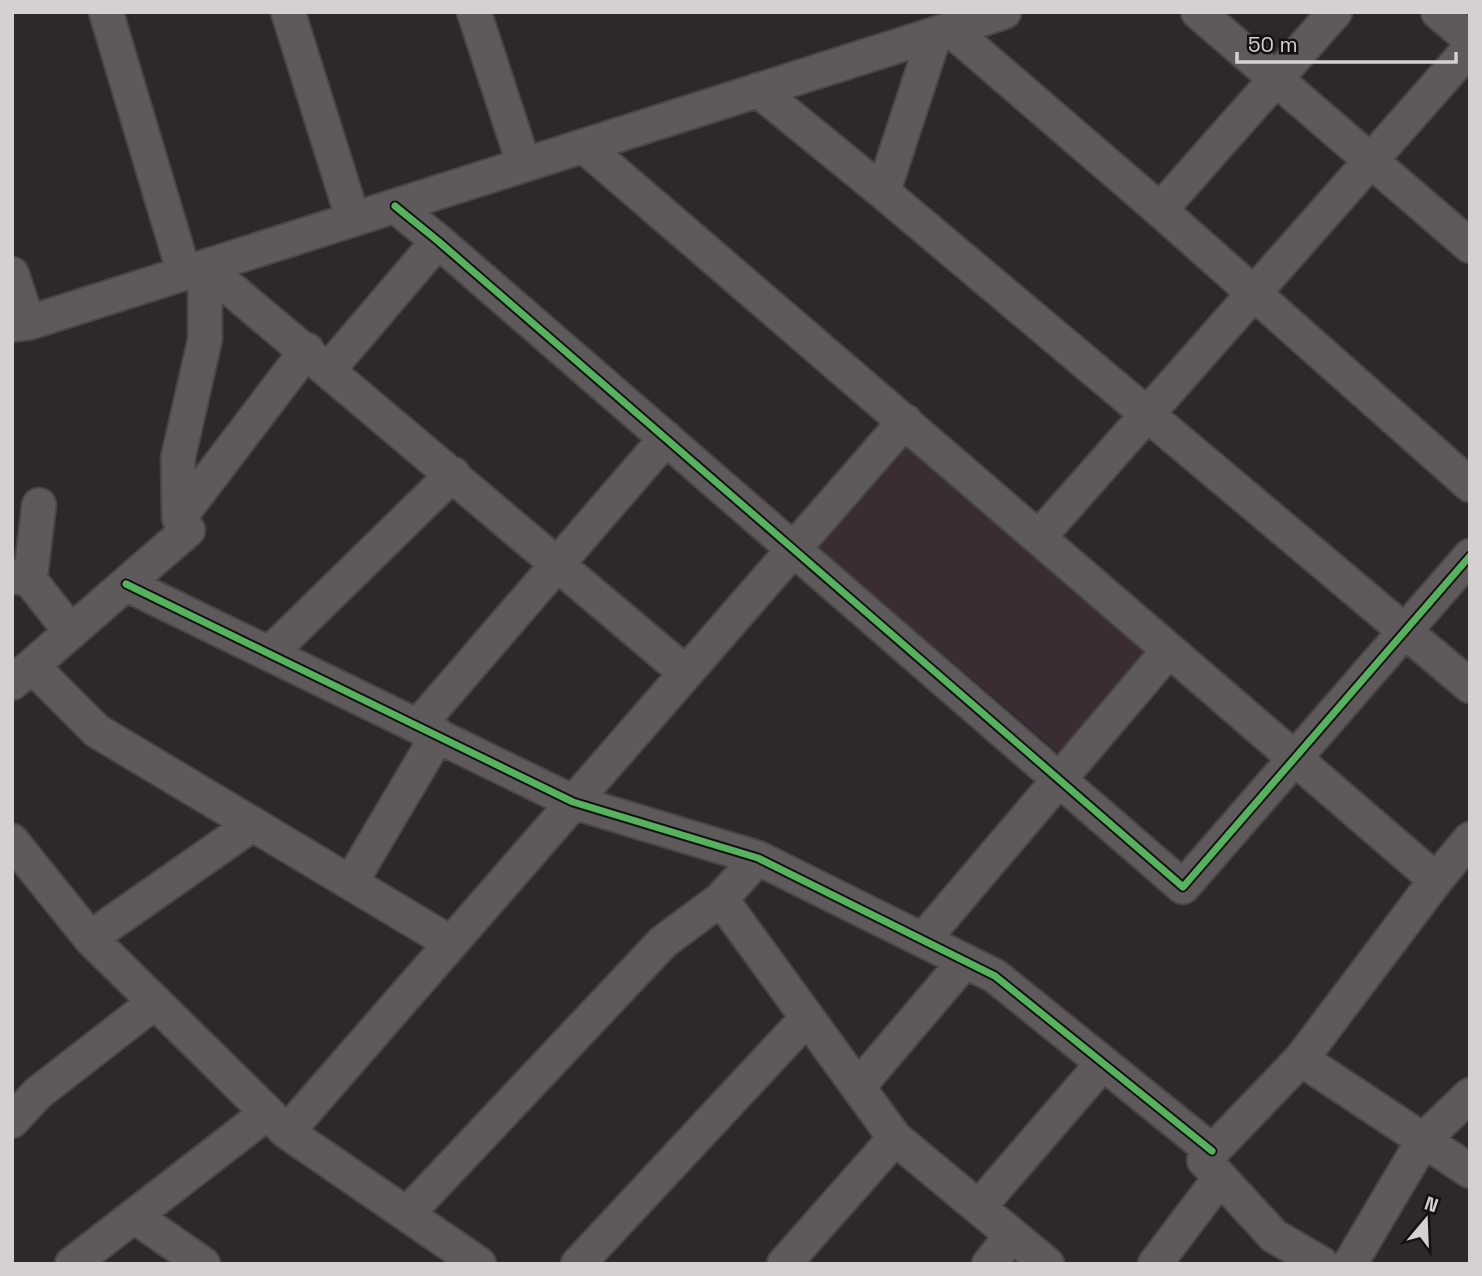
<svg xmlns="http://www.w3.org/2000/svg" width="1482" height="1276" viewBox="0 0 1482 1276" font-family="'Space Grotesk',sans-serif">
	<rect width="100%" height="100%" fill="#2d292b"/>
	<path fill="#392c32" d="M907,446l239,205 -88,101 -239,-204z"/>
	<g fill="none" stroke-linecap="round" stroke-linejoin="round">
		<g stroke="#484446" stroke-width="37">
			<path id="minor" d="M106,12l78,261
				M288,12l65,207
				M474,12l50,153
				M1198,12l272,234
				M1438,12l32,27
				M950,29l210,181 310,275
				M758,90l125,102 587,494
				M584,146l852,734
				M883,192l52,-158
				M395,206l43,35 745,646 287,-331
				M1160,210l175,-198
				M205,267l481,406
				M12,274l16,49
				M12,325l16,-2 976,-311
				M329,369l109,-128
				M179,518l128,-168
				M1039,537l431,-489
				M12,576l18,4 41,52
				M30,580l9,-75
				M126,584l447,218 185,56 237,118 217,175
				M269,654l184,-180
				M32,666l65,65 354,212
				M12,683l176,-153 -9,-12 -1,-60 27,-119v-72
				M418,726l248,-288
				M12,841l78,97 197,194 192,132
				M351,882l87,-147
				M721,899l174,239 152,126
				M90,938l163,-114
				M923,940l246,-290
				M1301,1059l169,112
				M858,1087l107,-126
				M12,1121l26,-28 117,-91
				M287,1132l618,-711
				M979,1207l124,-144
				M407,1214l256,-272 58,-43 37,-41
				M134,1216l69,48
				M72,1264l195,-151
				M578,1264l229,-246
				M784,1264l111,-126
				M989,1264l23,-29
				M1155,1264l65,-86
				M1322,1264l-48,-28 -70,-76 97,-101 135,-179 34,-41
				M1350,1264l74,-125 46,-44"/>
		</g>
		<use href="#minor" stroke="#5e5a5c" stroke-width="33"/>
		<g stroke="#151113" stroke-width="11">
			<path id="cycleway" d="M395,206l43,35 745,646 287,-331
				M126,584l447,218 185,56 237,118 217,175"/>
		</g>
		<use href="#cycleway" stroke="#56b35d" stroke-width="7"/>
	</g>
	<rect width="1482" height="1276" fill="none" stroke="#d6d0d3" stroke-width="28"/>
	<g transform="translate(1426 1220) rotate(19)" stroke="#151113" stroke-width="5" paint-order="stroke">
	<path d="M0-5L12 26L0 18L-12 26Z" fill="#d6d0d3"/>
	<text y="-10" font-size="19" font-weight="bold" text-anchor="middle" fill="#d6d0d3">N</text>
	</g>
	<path d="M1237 52v10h219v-10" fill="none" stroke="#d6d0d3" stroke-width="3.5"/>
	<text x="1248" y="52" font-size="21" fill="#d6d0d3" stroke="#151113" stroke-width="5" paint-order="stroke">50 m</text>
</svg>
